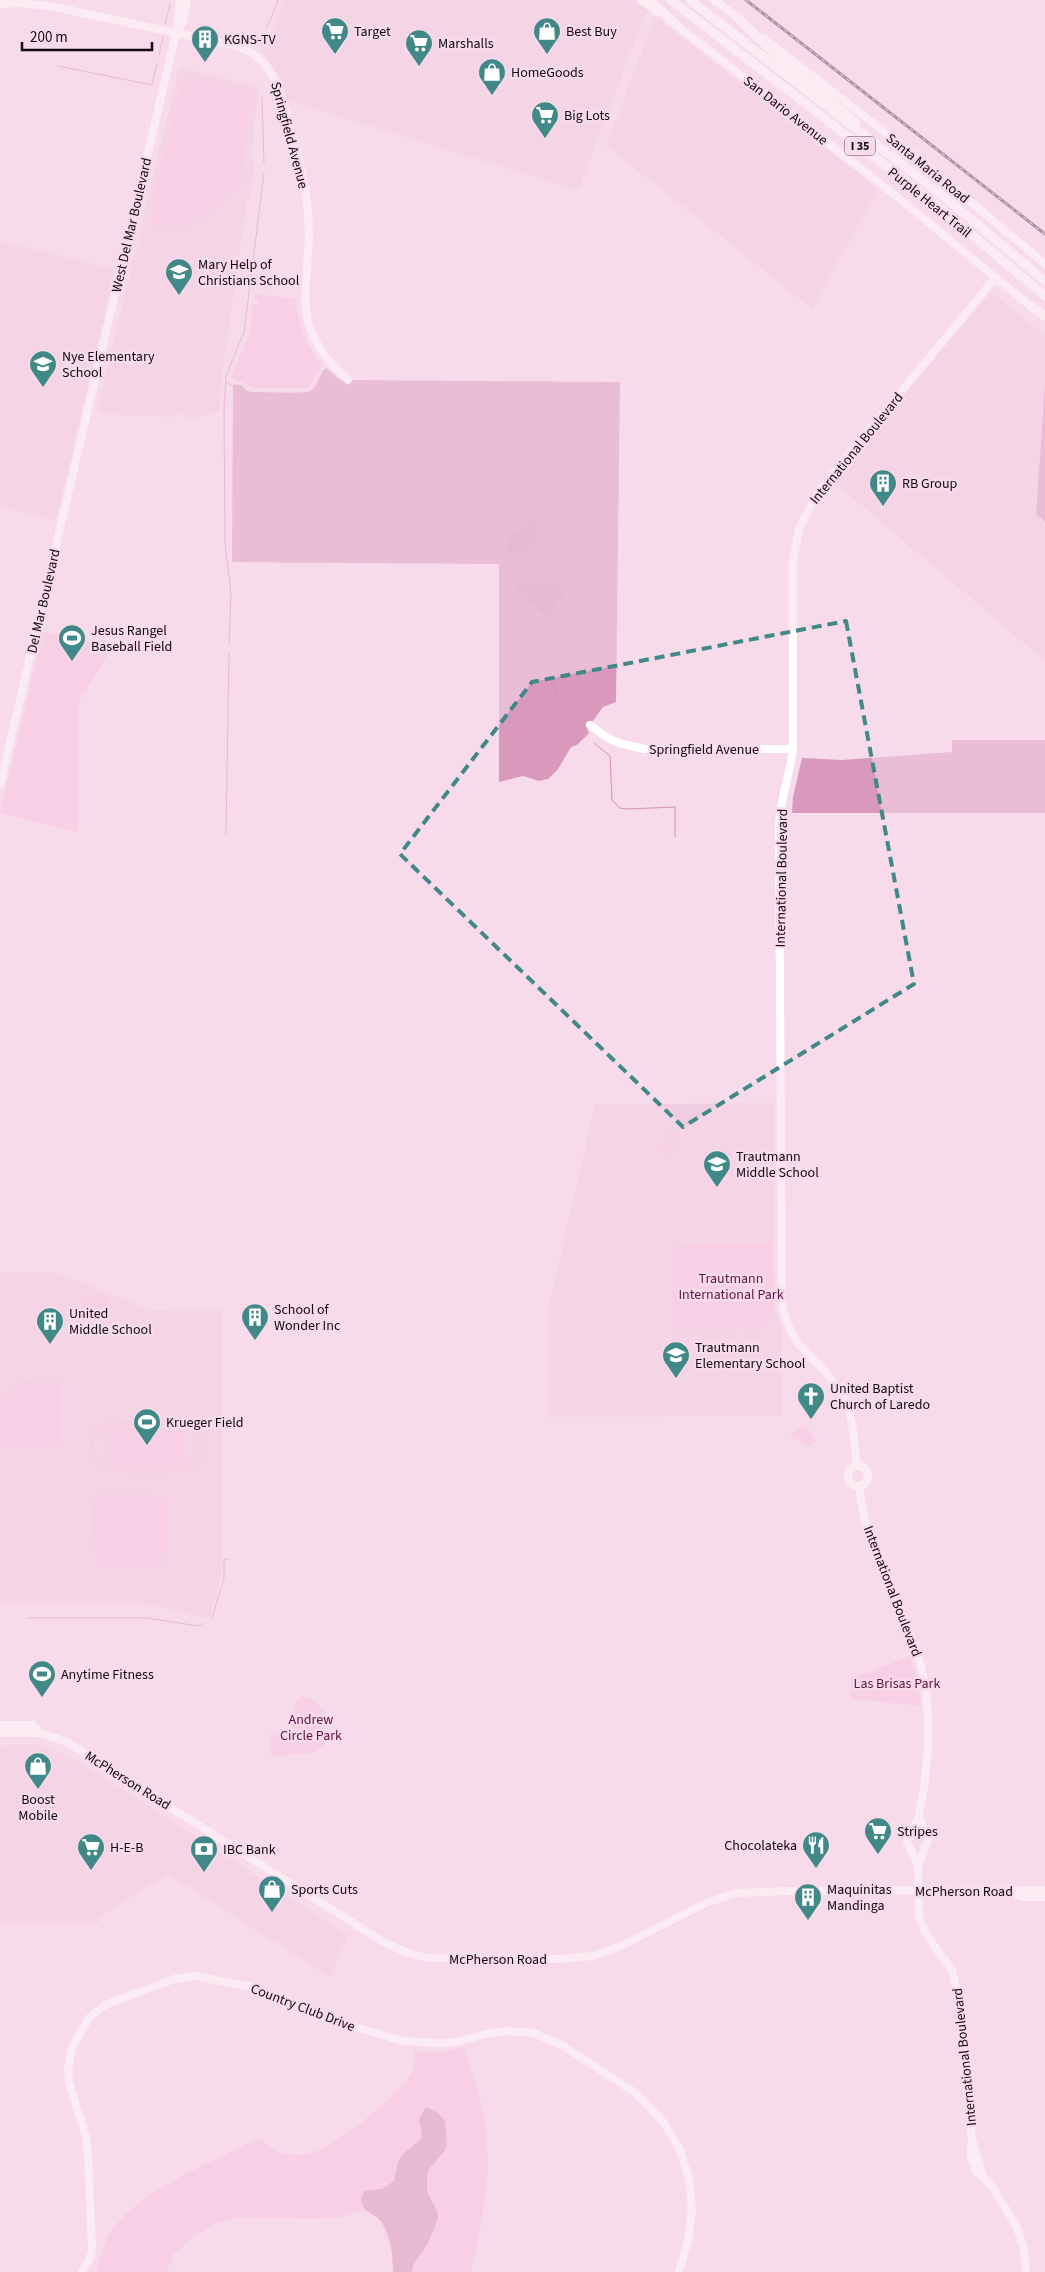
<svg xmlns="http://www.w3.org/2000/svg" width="1045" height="2272" viewBox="0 0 1045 2272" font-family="'Source Sans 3',sans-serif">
	<rect width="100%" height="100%" fill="#f7dbea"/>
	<path fill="#efccdf" d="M285,0h350l11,7 1,3 -69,180 -290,-89 -10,-27 -15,-21z
		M655,17l223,172 -66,120 -206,-164z
		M179,67l80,20 -8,71 4,2 -5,41h-3l-27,189v20l-27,10 -10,-6 -11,3 -71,-3 -3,-5z
		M0,241l115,28 -59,251 -56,-14z
		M991,292l54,44v47l-9,132 9,6v140l-213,-181z
		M771,1103l3,4 -1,137h-95l-6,6v79l89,-1 14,-18 6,20v86l-233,1v-107l47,-205z
		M0,1273h57l94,37 71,-1v260l-12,50 -32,-9 -38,-6 -140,-1z
		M30,1744l16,3 31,13 271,175 -18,42 -162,-103 -69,43v6h-99v-176l3,-2z"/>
	<path fill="#f9c4e1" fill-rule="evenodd" d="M188,76l56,13 6,5 -8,84 -5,10 -45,36 -36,2 -4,-5 1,-21 31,-122z
		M255,294l41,5c2,26 10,46 26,66l-14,23h-54l-23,-11 19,-45 3,-27 6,-1v-4l-5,-3z
		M43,631l69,17 -33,54 -1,130 -78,-19z
		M672,1135l8,8 -12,13 -8,-8z
		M678,1244h95l2,66 -14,18 -89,2v-80z
		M107,1296v32h-24v-31z
		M21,1380l38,3v63l-2,2h-57v-48z
		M115,1421c23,0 90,-10 88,26 -1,10 -6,18 -14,22 -11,5 -77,5 -87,-1 -22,-14 -11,-46 13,-47zM174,1425c18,1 30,14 22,32l-5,6 -10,4h-70l-9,-4 -6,-8 -2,-11 2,-7 7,-8 9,-4z
		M806,1425l10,16 -9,6 -8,-11 -5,4 -3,-4v-3z
		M110,1429h74v34h-74z
		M104,1493h23l41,5 -1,57 -14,13h-54c-3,-17 -13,-59 -2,-73z
		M910,1656l6,19 5,31 -70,-7v-20z
		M302,1696l12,4 11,13v33l-16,8 -17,-1 -6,4 -15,-2v-22h24v-30z
		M464,2047c7,25 18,52 21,77 8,52 -3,98 -14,148h-78v-16l-13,-36 -9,-7 -10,-2 -19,6 -32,2 -76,-2 -20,7 -20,12 -21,19 -6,17h-71c2,-11 6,-23 11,-33 21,-44 106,-78 149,-99h5c13,14 35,18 53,12 21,-6 96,-64 100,-85 1,-5 0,-11 0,-16l26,1z"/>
	<path fill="#d899bd" d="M326,368l14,12 280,2 -4,320 -13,5 -16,22 2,4 -12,12 -6,2 -13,22 -10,10 -9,2 -16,-5 -24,6v-218l-267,-2 1,-178 8,1 7,7c10,0 59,2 63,-1 7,-6 8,-17 15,-23z
		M1045,384v137l-9,-6z
		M952,740h93v73h-253l1,-16 9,-39 40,2 110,-8z"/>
	<path fill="#d293b7" d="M534,520l5,4 -4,8 2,13 -3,5 -27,3 -2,-7 5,-8 11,-8 2,-7z
		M516,585l48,1 4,2 -21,30 -32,-29 -1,-3z
		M426,2107l12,6 7,8 2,22 -1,6 -17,20 -2,7v15l10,20 1,8 -11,26 -13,18 -2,9h-19c0,-16 -2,-37 -12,-51 -5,-6 -15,-8 -18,-15 -3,-6 -2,-11 2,-15l17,-2 12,-8 4,-19 6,-9 17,-14 1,-5 -3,-15z"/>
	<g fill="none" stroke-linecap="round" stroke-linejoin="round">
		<path stroke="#d293b7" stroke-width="1" d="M165,24l5,-20
			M266,28l4,-7 8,-21
			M159,55l4,-19
			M58,66l94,19 5,-22
			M262,96l2,67
			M226,382l14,9 47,6 9,3c24,-9 41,20 57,33 12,9 41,26 55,28 8,1 16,-1 23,-1l17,14 6,14c6,2 11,2 16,4 14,6 18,14 36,15 10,1 22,-6 29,4l-2,10
			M529,552l16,34
			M547,618c0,46 3,86 38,119
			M229,645l2,-52 -6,-49 -1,-135 2,-33 18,-44 20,-159
			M594,743l16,13 2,44 8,8 7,1 48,-2v30
			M226,834l3,-181
			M27,1618h120l51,8 4,-2
			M212,1618l12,-40v-19h5"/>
		<path stroke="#fff" stroke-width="8" d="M641,0l16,12
			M714,0l27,20
			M0,4l21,-1 33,4 179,38c24,6 37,22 46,44 11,38 24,76 28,115 10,76 -28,115 41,176
			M671,21l225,175 138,113
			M177,32l6,-10 4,-22
			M763,38l150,116 132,110
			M590,725l16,12 13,6 25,6h149
			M0,785l176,-752 4,-33
			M857,1466c-3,-23 -3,-50 -15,-71 -21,-38 -51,-41 -60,-91l-3,-475c0,-28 11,-53 14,-80v-189l6,-31 19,-37 178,-215
			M848 1476a10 10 0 1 1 20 0a10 10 0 1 1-20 0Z
			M859,1486c3,20 6,40 13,59 16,45 43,86 52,134 8,45 4,92 -5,136 -2,10 -10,17 -12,27l11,24
			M0,1725h33l7,8
			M0,1733h40l27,9 318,201 23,10 19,5 135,1 31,-3 28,-10 85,-43 30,-10 54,-2 255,-1
			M919,1816l9,24 -10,26 1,50 5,14 8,13 20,27 6,27 14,143 11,36
			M1009,1892l15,5h21
			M971,2147v10l5,14 15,14 26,42 7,22 2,23
			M82,2272l8,-13 2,-9 -4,-97 -2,-16 -17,-55 -1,-12 4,-23 17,-29 16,-13 69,-26 21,-3 56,11 74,31 78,23 38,2 15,-1 34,-9 18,-2 25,2 29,12 72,47 11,10 19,21 16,27 9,29 3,30 -4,32 -9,31"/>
		<path stroke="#fff" stroke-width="9" d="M649,0l27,24
			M671,0l258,199 116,97
			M690,0l258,200 97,81
			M737,17l36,35 83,71
			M1030,305l15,11"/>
		<g stroke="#4b3d45" stroke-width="3">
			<path id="rail" d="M746,0l299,234"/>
		</g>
		<use href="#rail" stroke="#f7dbea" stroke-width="1" stroke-dasharray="4" stroke-linecap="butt"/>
	</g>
	<path d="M0 0H1045V2272H0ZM846,621l68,363 -231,143 -283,-273 132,-172z" fill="#f7dbea" fill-opacity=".55" fill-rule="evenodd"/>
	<path fill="none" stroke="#418988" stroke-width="4" stroke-dasharray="10 6" stroke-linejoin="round" d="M846,621l68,363 -231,143 -283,-273 132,-172z"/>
	<defs>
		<g id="supermarket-pin" transform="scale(1.4375)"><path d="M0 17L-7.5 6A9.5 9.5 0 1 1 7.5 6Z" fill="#418988" stroke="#f7dbea"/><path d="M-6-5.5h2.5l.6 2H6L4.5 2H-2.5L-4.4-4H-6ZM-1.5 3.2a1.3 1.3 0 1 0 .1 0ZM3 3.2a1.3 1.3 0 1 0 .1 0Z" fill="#fff"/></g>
		<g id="shop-pin" transform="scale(1.4375)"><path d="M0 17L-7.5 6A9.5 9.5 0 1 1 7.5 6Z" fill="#418988" stroke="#f7dbea"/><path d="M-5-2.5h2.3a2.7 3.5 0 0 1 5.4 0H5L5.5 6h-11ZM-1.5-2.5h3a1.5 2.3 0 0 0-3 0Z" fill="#fff"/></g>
		<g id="building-pin" transform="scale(1.4375)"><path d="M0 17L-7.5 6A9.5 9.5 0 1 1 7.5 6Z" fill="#418988" stroke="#f7dbea"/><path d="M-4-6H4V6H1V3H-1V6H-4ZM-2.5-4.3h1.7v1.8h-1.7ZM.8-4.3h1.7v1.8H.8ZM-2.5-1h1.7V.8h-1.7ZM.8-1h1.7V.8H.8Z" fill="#fff"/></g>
		<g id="school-pin" transform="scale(1.4375)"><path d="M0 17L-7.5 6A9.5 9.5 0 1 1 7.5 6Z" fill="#418988" stroke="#f7dbea"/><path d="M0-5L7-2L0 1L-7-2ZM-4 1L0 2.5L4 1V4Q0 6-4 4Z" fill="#fff"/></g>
		<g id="stadium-pin" transform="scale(1.4375)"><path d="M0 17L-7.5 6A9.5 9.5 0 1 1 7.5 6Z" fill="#418988" stroke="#f7dbea"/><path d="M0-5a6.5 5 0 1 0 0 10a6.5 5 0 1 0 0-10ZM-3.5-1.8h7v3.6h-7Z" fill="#fff"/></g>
		<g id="church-pin" transform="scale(1.4375)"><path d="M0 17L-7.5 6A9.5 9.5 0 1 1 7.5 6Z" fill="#418988" stroke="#f7dbea"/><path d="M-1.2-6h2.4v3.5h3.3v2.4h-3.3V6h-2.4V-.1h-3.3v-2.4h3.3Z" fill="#fff"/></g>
		<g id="restaurant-pin" transform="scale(1.4375)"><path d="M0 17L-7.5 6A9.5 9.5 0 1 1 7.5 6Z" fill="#418988" stroke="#f7dbea"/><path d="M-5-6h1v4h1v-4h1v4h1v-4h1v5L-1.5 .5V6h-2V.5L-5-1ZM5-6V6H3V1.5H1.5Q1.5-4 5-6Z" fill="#fff"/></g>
		<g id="bank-pin" transform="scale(1.4375)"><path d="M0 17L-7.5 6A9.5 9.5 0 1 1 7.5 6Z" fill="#418988" stroke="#f7dbea"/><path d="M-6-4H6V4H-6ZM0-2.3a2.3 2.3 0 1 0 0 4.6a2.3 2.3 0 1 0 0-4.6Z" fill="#fff"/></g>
	</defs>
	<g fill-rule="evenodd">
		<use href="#supermarket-pin" x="335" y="31"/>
		<use href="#shop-pin" x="547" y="31"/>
		<use href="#building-pin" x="205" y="39"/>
		<use href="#supermarket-pin" x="419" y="43"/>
		<use href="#shop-pin" x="492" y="72"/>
		<use href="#supermarket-pin" x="545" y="115"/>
		<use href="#school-pin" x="179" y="272"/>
		<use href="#school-pin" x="43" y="364"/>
		<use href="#building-pin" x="883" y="483"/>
		<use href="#stadium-pin" x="72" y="638"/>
		<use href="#school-pin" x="717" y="1164"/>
		<use href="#building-pin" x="255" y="1317"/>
		<use href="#building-pin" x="50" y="1321"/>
		<use href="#school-pin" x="676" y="1355"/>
		<use href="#church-pin" x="811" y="1396"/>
		<use href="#stadium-pin" x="147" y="1422"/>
		<use href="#stadium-pin" x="42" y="1674"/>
		<use href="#shop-pin" x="38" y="1766"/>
		<use href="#supermarket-pin" x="878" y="1831"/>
		<use href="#restaurant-pin" x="816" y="1845"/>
		<use href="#supermarket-pin" x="91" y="1847"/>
		<use href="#bank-pin" x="204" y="1849"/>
		<use href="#shop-pin" x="272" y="1889"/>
		<use href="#building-pin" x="808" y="1897"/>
	</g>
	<g text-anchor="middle" stroke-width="5" stroke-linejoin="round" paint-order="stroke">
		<rect fill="#f7dbea" stroke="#574850" stroke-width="1" x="845" y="136.5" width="30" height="19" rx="4"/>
		<g font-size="12" font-weight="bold" fill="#12090e">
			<text x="860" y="150">I 35</text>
		</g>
		<g font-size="14" fill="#12090e" stroke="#f7dbea" text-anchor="start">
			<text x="354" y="36">Target</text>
			<text x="566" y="36">Best Buy</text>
			<text x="224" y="44">KGNS-TV</text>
			<text x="438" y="48">Marshalls</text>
			<text x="511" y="77">HomeGoods</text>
			<text x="564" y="120">Big Lots</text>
			<text x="198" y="269">Mary Help of<tspan x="198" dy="16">Christians School</tspan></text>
			<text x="62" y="361">Nye Elementary<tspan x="62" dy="16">School</tspan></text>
			<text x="902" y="488">RB Group</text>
			<text x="91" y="635">Jesus Rangel<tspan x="91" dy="16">Baseball Field</tspan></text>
			<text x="736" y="1161">Trautmann<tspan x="736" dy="16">Middle School</tspan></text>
			<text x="274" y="1314">School of<tspan x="274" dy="16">Wonder Inc</tspan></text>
			<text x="69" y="1318">United<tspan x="69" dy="16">Middle School</tspan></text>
			<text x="695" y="1352">Trautmann<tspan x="695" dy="16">Elementary School</tspan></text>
			<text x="830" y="1393">United Baptist<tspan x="830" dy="16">Church of Laredo</tspan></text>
			<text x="166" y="1427">Krueger Field</text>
			<text x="61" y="1679">Anytime Fitness</text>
			<text x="38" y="1804" text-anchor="middle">Boost<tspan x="38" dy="16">Mobile</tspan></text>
			<text x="897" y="1836">Stripes</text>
			<text x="797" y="1850" text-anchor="end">Chocolateka</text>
			<text x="110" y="1852">H-E-B</text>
			<text x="223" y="1854">IBC Bank</text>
			<text x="291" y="1894">Sports Cuts</text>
			<text x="827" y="1894">Maquinitas<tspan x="827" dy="16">Mandinga</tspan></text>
		</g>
		<g font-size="14" fill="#12090e" stroke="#f7dbea">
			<text transform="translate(786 110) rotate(38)" y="5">San Dario Avenue</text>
			<text transform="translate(290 135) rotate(75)" y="5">Springfield Avenue</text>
			<text transform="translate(928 168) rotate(39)" y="5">Santa Maria Road</text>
			<text transform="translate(930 202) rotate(39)" y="5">Purple Heart Trail</text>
			<text transform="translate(131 225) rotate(-77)" y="5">West Del Mar Boulevard</text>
			<text transform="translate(856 448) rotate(-51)" y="5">International Boulevard</text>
			<text transform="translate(43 601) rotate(-77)" y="5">Del Mar Boulevard</text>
			<text x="704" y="754">Springfield Avenue</text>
			<text transform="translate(781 878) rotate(-89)" y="5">International Boulevard</text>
			<text transform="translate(893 1591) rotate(69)" y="5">International Boulevard</text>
			<text transform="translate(128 1780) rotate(32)" y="5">McPherson Road</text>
			<text x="964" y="1896">McPherson Road</text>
			<text x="498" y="1964">McPherson Road</text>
			<text transform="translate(303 2007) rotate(21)" y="5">Country Club Drive</text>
			<text transform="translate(964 2057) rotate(-96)" y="5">International Boulevard</text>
		</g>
		<g font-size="14" fill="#5e1546" stroke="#f7dbea">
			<text x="731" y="1283">Trautmann<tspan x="731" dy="16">International Park</tspan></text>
			<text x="897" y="1688">Las Brisas Park</text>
			<text x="311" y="1724">Andrew<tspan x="311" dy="16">Circle Park</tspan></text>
		</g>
	</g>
	<path d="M22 42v8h130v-8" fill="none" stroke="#12090e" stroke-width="2.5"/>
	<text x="30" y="42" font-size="15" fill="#12090e" stroke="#f7dbea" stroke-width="4" paint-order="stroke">200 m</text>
</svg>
